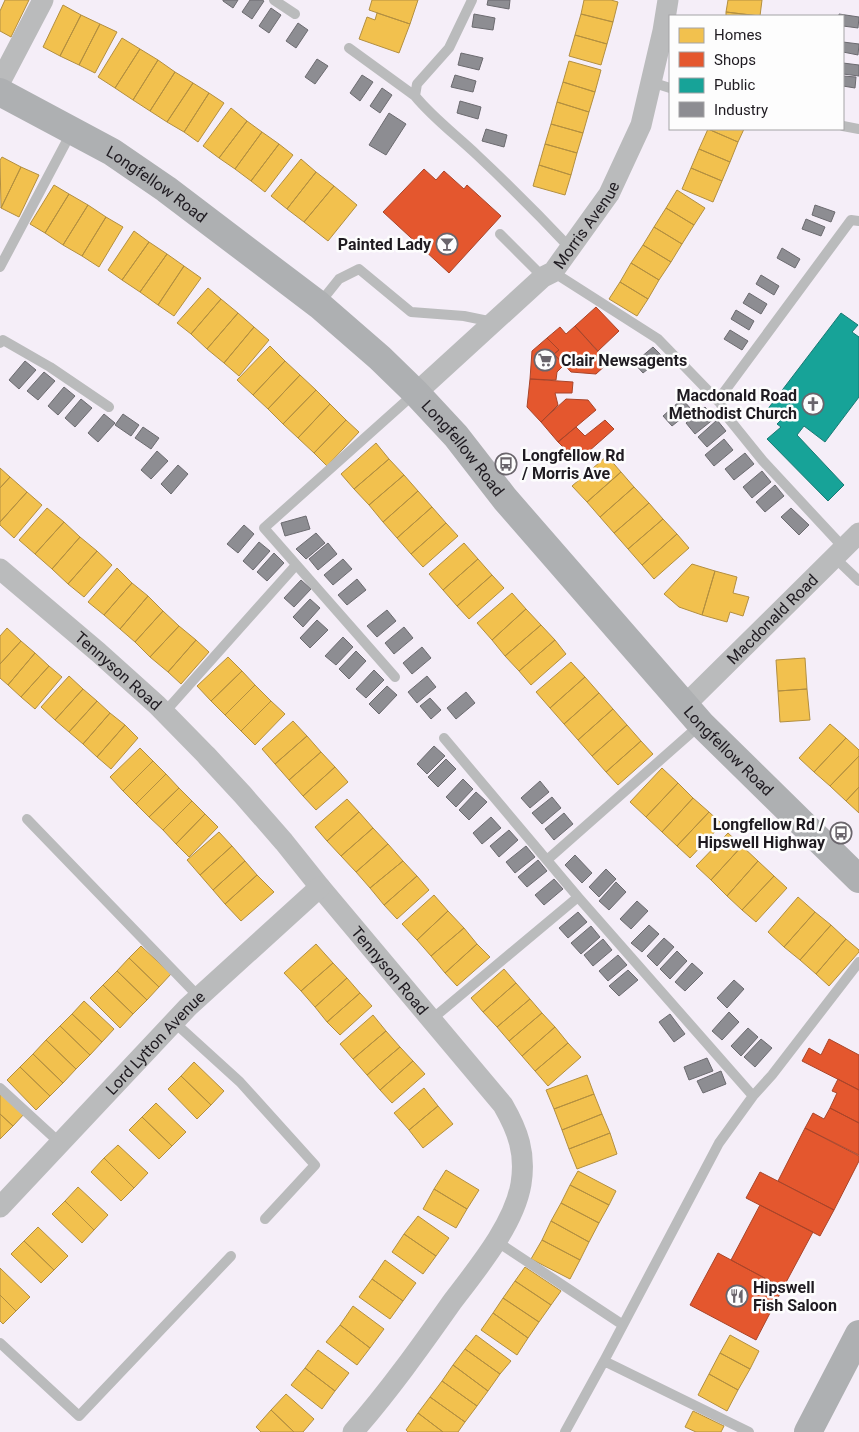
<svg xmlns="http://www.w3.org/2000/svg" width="859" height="1432" viewBox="0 0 859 1432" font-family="Roboto,sans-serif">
	<rect width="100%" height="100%" fill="#f5eef8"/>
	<path fill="#f2c14e" stroke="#b38f40" d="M5,0h24l-18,37 -11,-6v-20z
		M372,0h46l-8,24 -41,-14z
		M584,0h27l7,2 -5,20 -32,-8z
		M728,0h34l-2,16 -34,-4z
		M63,5l18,10 -21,41 -17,-9z
		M726,12l32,4h-32z
		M377,13l33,11 -11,29 -40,-14 8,-22 8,3z
		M581,14l32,8 -6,22 -32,-9z
		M81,15l19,9 -21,41 -19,-9z
		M100,24l17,8 -22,41 -16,-8z
		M575,35l32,9 -6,21 -32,-9z
		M122,38l18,11 -25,39 -17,-11z
		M140,49l18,11 -25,40 -18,-12z
		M158,60l17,12 -25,39 -17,-11z
		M569,61l32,9 -6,22 -32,-10z
		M175,72l18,11 -26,39 -17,-11z
		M563,82l32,10 -6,20 -32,-10z
		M193,83l16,10 -25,39 -17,-10z
		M209,93l15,10 -26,39 -14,-10z
		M557,102l32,10 -6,21 -32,-9z
		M231,108l16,13 -28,37 -16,-12z
		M247,121l15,11 -27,37 -16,-11z
		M551,124l32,9 -6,20 -32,-9z
		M708,129l30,13 -8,20 -31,-13z
		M708,129h36l-6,13z
		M262,132l17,12 -28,37 -16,-12z
		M279,144l14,11 -28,37 -14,-11z
		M545,144l32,9 -6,22 -32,-10z
		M699,149l31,13 -8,19 -31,-13z
		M2,157l19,10 -20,41 -1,-48z
		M301,159l15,13 -29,37 -16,-13z
		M539,165l32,10 -6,20 -32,-9z
		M21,167l18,8 -20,42 -18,-9z
		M691,168l31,13 -9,21 -31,-13z
		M316,172l18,14 -30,36 -17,-13z
		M54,185l15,9 -24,39 -15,-9z
		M334,186l23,19 -29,36 -24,-19z
		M677,190l28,18 -11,17 -28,-17z
		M69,194l19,11 -25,40 -18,-12z
		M88,205l18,12 -24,39 -19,-11z
		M666,208l28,17 -12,19 -28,-17z
		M106,217l17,10 -24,40 -17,-11z
		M654,227l28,17 -11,18 -28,-17z
		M134,231l15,11 -27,38 -14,-10z
		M149,242l18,12 -27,38 -18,-12z
		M643,245l28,17 -12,18 -28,-17z
		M167,254l17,12 -26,39 -18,-13z
		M631,263l28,17 -11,19 -28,-17z
		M184,266l17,12 -27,38 -16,-11z
		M620,282l28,17 -11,17 -28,-17z
		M208,288l13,11 -30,35 -14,-11z
		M221,299l17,14 -31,36 -16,-15z
		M238,313l16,14 -30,36 -17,-14z
		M254,327l15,13 -30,36 -15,-13z
		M270,346l15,15 -32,34 -16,-15z
		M285,361l15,14 -32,34 -15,-14z
		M300,375l16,15 -33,34 -15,-15z
		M316,390l14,14 -32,34 -15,-14z
		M330,404l16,16 -32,33 -16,-15z
		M346,420l13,12 -32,34 -13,-13z
		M376,443l13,16 -35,30 -13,-15z
		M607,456l14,16 -34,30 -15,-16z
		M389,459l15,16 -35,30 -15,-16z
		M0,468l10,9 -10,11z
		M621,472l13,15 -34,30 -13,-15z
		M404,475l14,16 -35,31 -14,-17z
		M10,477l17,15 -27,30v-34z
		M634,487l15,16 -35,30 -14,-16z
		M418,491l14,16 -35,31 -14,-16z
		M27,492l15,13 -28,33 -14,-13v-3z
		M649,503l14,16 -35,30 -14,-16z
		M432,507l14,16 -35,31 -14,-16z
		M47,508l17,14 -29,32 -16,-14z
		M663,519l14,15 -35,31 -14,-16z
		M64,522l16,15 -28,32 -17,-15z
		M446,523l12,13 -35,31 -12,-13z
		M677,534l12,14 -35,31 -12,-14z
		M80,537l17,14 -29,33 -16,-15z
		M464,543l14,16 -35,31 -14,-16z
		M97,551l15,14 -28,32 -16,-13z
		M478,559l14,16 -35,31 -14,-16z
		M692,564l23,7 -13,44 -23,-8 -15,-13z
		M117,568l15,15 -28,32 -16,-13z
		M715,571l22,6 -4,16 16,4 -6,19 -13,-4 -3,10 -25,-7z
		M492,575l12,13 -35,31 -12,-13z
		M132,583l16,13 -28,33 -16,-14z
		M512,593l14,16 -34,31 -15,-17z
		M148,596l15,15 -28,31 -15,-13z
		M526,609l15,16 -36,31 -13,-16z
		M163,611l16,15 -29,31 -15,-15z
		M541,625l14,15 -36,31 -14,-15z
		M179,626l17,14 -28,32 -18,-15z
		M7,628l14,13 -21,23v-28z
		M196,640l13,12 -28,32 -13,-12z
		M555,640l11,14 -35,31 -12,-14z
		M21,641l14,12 -27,32 -8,-7v-14z
		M35,653l14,13 -28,31 -13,-12z
		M228,657l14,14 -31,30 -14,-15z
		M805,658l2,31 -29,2 -2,-31z
		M571,662l14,15 -35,31 -14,-16z
		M49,666l13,11 -27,32 -14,-12z
		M242,671l13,14 -30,30 -14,-14z
		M69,676l14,13 -28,31 -14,-13z
		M585,677l14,16 -35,31 -14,-16z
		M255,685l16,16 -30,30 -16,-16z
		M83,689l14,12 -28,31 -14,-12z
		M807,689l3,31 -30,2 -2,-31z
		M599,693l14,16 -35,31 -14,-16z
		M97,701l13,12 -27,31 -14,-12z
		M271,701l14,13 -30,31 -14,-14z
		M613,709l14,16 -35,31 -14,-16z
		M110,713l15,12 -28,32 -14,-13z
		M293,721l14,15 -32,28 -13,-15z
		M830,724l16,14 -32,34 -15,-14z
		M125,725l13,13 -27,31 -14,-12z
		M627,725l14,16 -35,31 -14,-16z
		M307,736l14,16 -32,28 -14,-16z
		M846,738l13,12v6l-29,30 -16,-14z
		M641,741l12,13 -35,31 -12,-13z
		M140,748l13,13 -30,30 -13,-14z
		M321,752l14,15 -32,29 -14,-16z
		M859,756v31l-13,14 -16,-15z
		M153,761l13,13 -30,30 -13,-13z
		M335,767l13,15 -32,28 -13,-14z
		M662,768l16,15 -32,34 -16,-15z
		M166,774l13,14 -30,29 -13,-13z
		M678,783l15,15 -31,34 -16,-15z
		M859,787v26l-13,-12z
		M179,788l13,13 -29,29 -14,-13z
		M693,798l16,14 -32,34 -15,-14z
		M347,799l12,13 -32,29 -12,-14z
		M192,801l13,13 -29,30 -13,-14z
		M359,812l14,16 -32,28 -14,-15z
		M709,812l13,12 -32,34 -13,-12z
		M205,814l13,13 -29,30 -13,-13z
		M373,828l15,16 -32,28 -15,-16z
		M219,832l13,14 -32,29 -13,-15z
		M728,833l14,13 -31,34 -15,-14z
		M388,844l15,17 -33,27 -14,-16z
		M232,846l13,15 -32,29 -13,-15z
		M742,846l16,15 -31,35 -16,-16z
		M245,861l12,14 -32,29 -12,-14z
		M403,861l14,15 -33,29 -14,-17z
		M758,861l16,15 -32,34 -15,-14z
		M257,875l17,17 -33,29 -16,-17z
		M417,876l12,14 -32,29 -13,-14z
		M774,876l13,12 -31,34 -14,-12z
		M434,895l14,16 -31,29 -15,-16z
		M798,897l17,15 -31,35 -16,-15z
		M448,911l16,17 -33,28 -14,-16z
		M815,912l16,13 -31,35 -16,-13z
		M831,925l15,14 -30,35 -16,-14z
		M464,928l13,16 -32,29 -14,-17z
		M846,939l13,11v2l-30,34 -13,-12z
		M316,944l17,19 -32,28 -17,-18z
		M477,944l13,13 -33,29 -12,-13z
		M141,946l30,28 -12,13 -30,-29z
		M129,958l30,29 -12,13 -30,-29z
		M333,963l14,15 -32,29 -14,-16z
		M504,969l12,14 -33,29 -12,-14z
		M117,971l30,29 -14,14 -30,-29z
		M347,978l13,15 -33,29 -12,-15z
		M516,983l14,16 -33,28 -14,-15z
		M103,985l30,29 -13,14 -30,-30z
		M360,993l12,13 -32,29 -13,-13z
		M530,999l12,14 -33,28 -12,-14z
		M84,1001l30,28 -12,13 -30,-28z
		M542,1013l13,14 -33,29 -13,-15z
		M72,1014l30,28 -12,13 -30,-29z
		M373,1015l13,16 -33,28 -13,-15z
		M60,1026l30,29 -14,14 -30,-29z
		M555,1027l13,16 -33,28 -13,-15z
		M386,1031l14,16 -33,28 -14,-16z
		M46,1040l30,29 -13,14 -30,-29z
		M568,1043l13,14 -33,29 -13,-15z
		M400,1047l13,14 -33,29 -13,-15z
		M33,1054l30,29 -13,13 -30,-29z
		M413,1061l12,13 -33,29 -12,-13z
		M194,1062l30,29 -13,14 -30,-29z
		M20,1067l30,29 -14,14 -29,-30z
		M587,1075l7,19 -40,15 -8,-19z
		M181,1076l30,29 -14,14 -29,-30z
		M424,1088l14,18 -29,24 -15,-17z
		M0,1090l25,23 -12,13 -13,-12z
		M594,1094l8,20 -40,16 -8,-21z
		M156,1103l30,29 -14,14 -30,-29z
		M438,1106l15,18 -30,24 -14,-18z
		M0,1114l13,12 -13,13z
		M602,1114l8,19 -41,16 -7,-19z
		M142,1117l30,29 -13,13 -30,-29z
		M610,1133l7,21 -40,15 -8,-20z
		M118,1145l30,28 -14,15 -30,-30z
		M104,1158l30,30 -13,13 -30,-29z
		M446,1170l33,20 -12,19 -33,-20z
		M578,1171l38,20 -7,14 -39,-20z
		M570,1185l39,20 -10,18 -38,-20z
		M78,1187l30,28 -14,15 -29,-29z
		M434,1189l33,20 -11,19 -33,-19z
		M65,1201l29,29 -12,13 -30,-29z
		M561,1203l38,20 -10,19 -38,-21z
		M418,1216l31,22 -13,18 -32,-22z
		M551,1221l38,21 -9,18 -38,-20z
		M38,1227l30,29 -14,14 -30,-29z
		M404,1234l32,22 -13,18 -31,-22z
		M542,1240l38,20 -10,19 -39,-20z
		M24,1241l30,29 -13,13 -30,-29z
		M385,1260l31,23 -13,18 -31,-22z
		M525,1267l36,24 -10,14 -36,-24z
		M0,1268l30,29 -14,14 -16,-16z
		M372,1279l31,22 -13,18 -31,-22z
		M515,1281l36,24 -12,17 -36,-24z
		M0,1295l16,16 -13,13 -3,-3z
		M503,1298l36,24 -11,16 -35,-25z
		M353,1306l31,23 -14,19 -30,-23z
		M493,1313l35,25 -11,17 -36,-25z
		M340,1325l30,23 -13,17 -31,-23z
		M476,1335l35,26 -11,13 -35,-25z
		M730,1335l29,16 -9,18 -30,-16z
		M465,1349l35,25 -12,17 -35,-26z
		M318,1350l31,23 -14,18 -30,-23z
		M720,1353l30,16 -12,21 -29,-16z
		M453,1365l35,26 -11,15 -35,-25z
		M305,1368l30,23 -13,18 -31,-24z
		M709,1374l29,16 -11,21 -29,-16z
		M442,1381l35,25 -12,16 -35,-25z
		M286,1394l28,25 -11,13h-9l-23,-22z
		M430,1397l35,25 -7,10h-15l-25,-19z
		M271,1410l23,22h-33l-5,-5z
		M693,1411l31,15 -3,6h-25l-11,-5z
		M418,1413l25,19h-35l-2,-2z"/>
	<path fill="#e4572e" stroke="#a9452a" d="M424,169l12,11 8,-9 20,18 3,-4 34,31 -52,57 -66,-61z
		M596,307l23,24 -21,20 -23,-25z
		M575,326l33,37 -12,11 -25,-2 -17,-18 5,-4 -12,-12 13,-11 6,7z
		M547,338l12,12 -5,4 10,11 -7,7 -1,8 -26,-1 2,-28z
		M530,379l43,3 -1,11h-17l3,12 -17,17 -14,-15z
		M566,399l22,1 8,10 -38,32 -17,-20z
		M605,420l9,9 -34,30 -11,-10 -2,2 -9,-9 18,-15 9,9z
		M829,1039l30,16v35l-57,-29 7,-13 12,7z
		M838,1079l21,11v33l-29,-15 7,-15 -5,-2z
		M830,1108l29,15v32l-54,-27 8,-15 11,6z
		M805,1128l54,28v5l-25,49 -56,-29z
		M760,1172l74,38 -14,26 -74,-38z
		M760,1205l53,27 -30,56 -52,-28z
		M718,1253l65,35 -27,52 -66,-35z"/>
	<path fill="#17a398" stroke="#197a74" d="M841,313l17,12 -6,7 7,5v60l-34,45 -21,-16 -7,9 47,50 -16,16 -61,-62 14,-12 -4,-3 4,-4 -14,-10z"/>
	<path fill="#8d8d92" stroke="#6c6b70" d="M223,0h15l-5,8 -10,-7z
		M250,0h12l2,1 -12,18 -10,-7z
		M488,0h22l-1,9 -22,-4z
		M271,8l10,7 -12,18 -10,-7z
		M474,14l21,4 -2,12 -21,-3z
		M839,14l20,3 -1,11 -15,-2v-10h-4z
		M298,23l10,7 -12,18 -10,-7z
		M843,42l16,2 -1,11 -15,-3z
		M461,53l22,5 -4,12 -21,-5z
		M317,59l11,7 -13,18 -10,-7z
		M843,63l16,2v11l-16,-2z
		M362,75l11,7 -13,19 -10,-8z
		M455,75l21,6 -3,11 -22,-5z
		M843,76l13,1 -1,11 -12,-2z
		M382,88l10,7 -12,18 -10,-7z
		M460,101l21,6 -3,12 -21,-6z
		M389,113l17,11 -20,31 -17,-10z
		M486,129l21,6 -3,12 -22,-6z
		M815,205l20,7 -4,10 -19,-7z
		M806,219l19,8 -4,9 -19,-7z
		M782,248l18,11 -5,9 -18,-10z
		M761,275l18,11 -5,9 -18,-11z
		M749,293l18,11 -6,10 -18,-11z
		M736,310l18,11 -5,9 -18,-11z
		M730,330l18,11 -6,9 -18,-11z
		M653,347l10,10 -20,16 -9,-10z
		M25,361l11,9 -17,19 -10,-9z
		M44,372l11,9 -17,19 -11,-9z
		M64,387l11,9 -17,19 -10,-9z
		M81,399l11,9 -17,19 -10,-9z
		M682,399l10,11 -20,16 -9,-10z
		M705,407l10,11 -20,16 -9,-11z
		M104,414l11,9 -17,19 -10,-9z
		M123,414l16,11 -8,11 -16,-11z
		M717,420l9,11 -19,16 -9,-10z
		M143,427l16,11 -8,11 -16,-11z
		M724,439l9,11 -19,16 -9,-11z
		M157,451l11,10 -17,18 -10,-9z
		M745,453l9,11 -20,16 -9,-11z
		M178,465l10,9 -17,20 -10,-10z
		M762,471l9,11 -19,16 -9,-11z
		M775,485l9,11 -19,16 -9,-10z
		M791,508l18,17 -10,10 -18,-18z
		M306,516l4,13 -25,7 -4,-13z
		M244,525l10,9 -16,19 -11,-9z
		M316,533l9,10 -19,16 -10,-10z
		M259,542l11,9 -17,19 -10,-9z
		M328,543l9,11 -19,16 -9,-11z
		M274,553l10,10 -17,18 -10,-9z
		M343,559l9,10 -19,16 -9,-10z
		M357,579l9,11 -19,15 -9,-10z
		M301,580l10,9 -17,18 -10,-9z
		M310,599l10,9 -17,19 -10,-10z
		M387,610l9,11 -19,16 -10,-11z
		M317,620l11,10 -18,18 -10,-10z
		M404,627l9,11 -19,16 -9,-11z
		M343,637l10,10 -17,18 -11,-9z
		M422,647l9,11 -19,16 -9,-11z
		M356,651l10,10 -17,18 -10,-10z
		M374,670l10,10 -18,18 -10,-9z
		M427,676l9,11 -19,16 -9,-11z
		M387,686l10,9 -18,19 -10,-10z
		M466,692l9,11 -19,16 -9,-11z
		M430,698l11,12 -10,9 -11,-13z
		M434,746l11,10 -18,18 -10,-10z
		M446,759l10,10 -18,18 -10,-10z
		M463,779l10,10 -17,18 -10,-10z
		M540,781l9,11 -19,16 -9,-10z
		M476,792l11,10 -18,18 -10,-10z
		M552,797l9,11 -19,16 -10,-11z
		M564,813l9,11 -19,16 -9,-11z
		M491,817l10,11 -19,16 -9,-11z
		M509,830l9,10 -19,17 -9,-11z
		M526,846l9,11 -20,16 -9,-11z
		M575,855l17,18 -10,10 -17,-18z
		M538,860l9,11 -20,16 -9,-10z
		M606,869l10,10 -17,18 -10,-10z
		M554,879l9,10 -19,16 -9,-10z
		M616,882l10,10 -17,18 -10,-9z
		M637,901l11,10 -17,18 -11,-10z
		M578,912l9,10 -19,16 -9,-10z
		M649,925l10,9 -17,18 -11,-9z
		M591,926l9,11 -19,17 -10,-11z
		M664,938l10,9 -17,19 -10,-10z
		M603,939l9,11 -19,16 -9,-11z
		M677,951l10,10 -17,18 -10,-10z
		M618,955l9,10 -19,16 -9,-10z
		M692,963l11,10 -18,18 -10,-9z
		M628,970l10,10 -19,16 -10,-10z
		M734,980l10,9 -17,19 -10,-10z
		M729,1012l10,10 -17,18 -10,-9z
		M670,1014l15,20 -11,8 -15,-20z
		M748,1028l10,9 -17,19 -10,-10z
		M761,1039l11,9 -17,19 -11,-10z
		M707,1058l6,13 -24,9 -5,-13z
		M721,1071l5,13 -23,9 -6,-12z"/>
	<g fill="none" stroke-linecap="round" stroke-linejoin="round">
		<path stroke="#babbbc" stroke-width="10" d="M274,0l21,14
			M472,0l-23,48 -32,36 -2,12c18,22 41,39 62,59 32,30 63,61 93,93
			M349,48l66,48
			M651,82l19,6
			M843,126l16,3
			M500,234l43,43
			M0,267l72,-136
			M553,272l105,67 62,64
			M319,304l20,-25 20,-10 52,43 53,4 29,6
			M0,343l3,-3 47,27 59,40
			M843,547l-80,-86 -34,-42 -9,-16 4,-11 127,-172 8,1
			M834,557l25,24
			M395,677l-131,-149 151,-135
			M164,713l132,-148
			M444,738l134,159
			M27,819l172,178
			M547,860l153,-135
			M432,1019l146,-122 175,199 19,-21 87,-113
			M174,1022l66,60 75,83 -50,54
			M0,1088l60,55
			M496,1241l127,84
			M0,1343l79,73 152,-160
			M604,1361l115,-218 34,-47
			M565,1432l39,-71 145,71"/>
		<g stroke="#babbbc" stroke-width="21">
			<path d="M0,82l43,-82"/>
			<path id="s1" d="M416,393l127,-116 10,-5 56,-78 32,-69 22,-94 5,-31"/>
			<path id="s2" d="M0,569l98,83 59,53 49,50 37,40 41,47 36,45 183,218c15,26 23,48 18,79 -7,41 -44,85 -69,118 -31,44 -63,89 -99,130"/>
			<path id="s3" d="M684,706l175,-173"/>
			<path id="s4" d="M0,1207l188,-200 132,-120"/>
		</g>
		<g stroke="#aeb0b2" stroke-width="28">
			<path id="s5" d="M0,92l112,60 54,37 153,116 61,53 36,35 40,43 49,63 196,225 158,155"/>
			<path d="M808,1432l51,-98"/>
		</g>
	</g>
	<defs>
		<g id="bar-ring" transform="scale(1.125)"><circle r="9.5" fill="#fdfdfd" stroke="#6a656c" stroke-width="1.5"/><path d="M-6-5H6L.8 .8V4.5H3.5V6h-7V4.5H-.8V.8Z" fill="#6a656c"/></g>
		<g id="supermarket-ring" transform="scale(1.125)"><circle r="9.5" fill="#fdfdfd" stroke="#6a656c" stroke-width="1.5"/><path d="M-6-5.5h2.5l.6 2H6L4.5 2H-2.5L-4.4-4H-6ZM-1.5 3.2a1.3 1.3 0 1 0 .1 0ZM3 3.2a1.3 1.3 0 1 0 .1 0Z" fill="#6a656c"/></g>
		<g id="church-ring" transform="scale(1.125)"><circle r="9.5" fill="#fdfdfd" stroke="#6a656c" stroke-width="1.5"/><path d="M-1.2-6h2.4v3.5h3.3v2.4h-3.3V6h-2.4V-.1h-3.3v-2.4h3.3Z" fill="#6a656c"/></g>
		<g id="bus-ring" transform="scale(1.125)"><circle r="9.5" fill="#fdfdfd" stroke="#6a656c" stroke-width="1.5"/><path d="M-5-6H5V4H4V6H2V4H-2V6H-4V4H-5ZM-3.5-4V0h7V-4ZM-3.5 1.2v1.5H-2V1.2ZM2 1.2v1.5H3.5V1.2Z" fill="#6a656c"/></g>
		<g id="restaurant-ring" transform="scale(1.125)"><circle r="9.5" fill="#fdfdfd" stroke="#6a656c" stroke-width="1.5"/><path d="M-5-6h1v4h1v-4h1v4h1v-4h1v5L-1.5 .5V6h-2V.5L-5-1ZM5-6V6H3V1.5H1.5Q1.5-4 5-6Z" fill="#6a656c"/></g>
	</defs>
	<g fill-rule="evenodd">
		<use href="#bar-ring" x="447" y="244"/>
		<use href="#supermarket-ring" x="545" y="360"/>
		<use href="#church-ring" x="813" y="404"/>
		<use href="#bus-ring" x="506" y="464"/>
		<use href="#bus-ring" x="841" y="833"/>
		<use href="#restaurant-ring" x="737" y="1296"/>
	</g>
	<g text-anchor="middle" stroke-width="5" stroke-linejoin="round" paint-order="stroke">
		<g font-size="16" fill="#1f1b21" stroke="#fdfdfd">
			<text dy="6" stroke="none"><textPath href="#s5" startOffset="182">Longfellow Road</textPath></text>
			<text dy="6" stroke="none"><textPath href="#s1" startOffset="241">Morris Avenue</textPath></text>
			<text dy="6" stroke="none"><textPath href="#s5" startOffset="588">Longfellow Road</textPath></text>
			<text dy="6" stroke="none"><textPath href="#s3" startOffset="124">Macdonald Road</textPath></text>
			<text dy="6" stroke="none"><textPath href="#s2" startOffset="156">Tennyson Road</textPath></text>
			<text dy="6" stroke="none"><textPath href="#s5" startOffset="991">Longfellow Road</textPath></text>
			<text dy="6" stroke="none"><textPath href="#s2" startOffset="561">Tennyson Road</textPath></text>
			<text dy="6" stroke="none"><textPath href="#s4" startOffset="226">Lord Lytton Avenue</textPath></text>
		</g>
		<g font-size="16" font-weight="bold" fill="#1f1b21" stroke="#fdfdfd" text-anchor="end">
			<text x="431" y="250">Painted Lady</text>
			<text x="561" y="366" text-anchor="start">Clair Newsagents</text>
			<text x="797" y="401">Macdonald Road<tspan x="797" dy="18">Methodist Church</tspan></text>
			<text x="522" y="461" text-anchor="start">Longfellow Rd<tspan x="522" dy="18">/ Morris Ave</tspan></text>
			<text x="825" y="830">Longfellow Rd /<tspan x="825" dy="18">Hipswell Highway</tspan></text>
			<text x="753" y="1293" text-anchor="start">Hipswell<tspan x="753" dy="18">Fish Saloon</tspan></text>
		</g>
	</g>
	<rect x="669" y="15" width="175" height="115" fill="#fdfdfd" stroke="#a4a3a5"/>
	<rect x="679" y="28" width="25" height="15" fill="#f2c14e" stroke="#a4a3a5"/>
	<text x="714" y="40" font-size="15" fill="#1f1b21">Homes</text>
	<rect x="679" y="52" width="25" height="15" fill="#e4572e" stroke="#a4a3a5"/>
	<text x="714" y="65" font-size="15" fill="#1f1b21">Shops</text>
	<rect x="679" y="78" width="25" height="15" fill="#17a398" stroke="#a4a3a5"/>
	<text x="714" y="90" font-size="15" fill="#1f1b21">Public</text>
	<rect x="679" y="102" width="25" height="15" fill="#8d8d92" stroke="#a4a3a5"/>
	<text x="714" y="115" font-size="15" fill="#1f1b21">Industry</text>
</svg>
